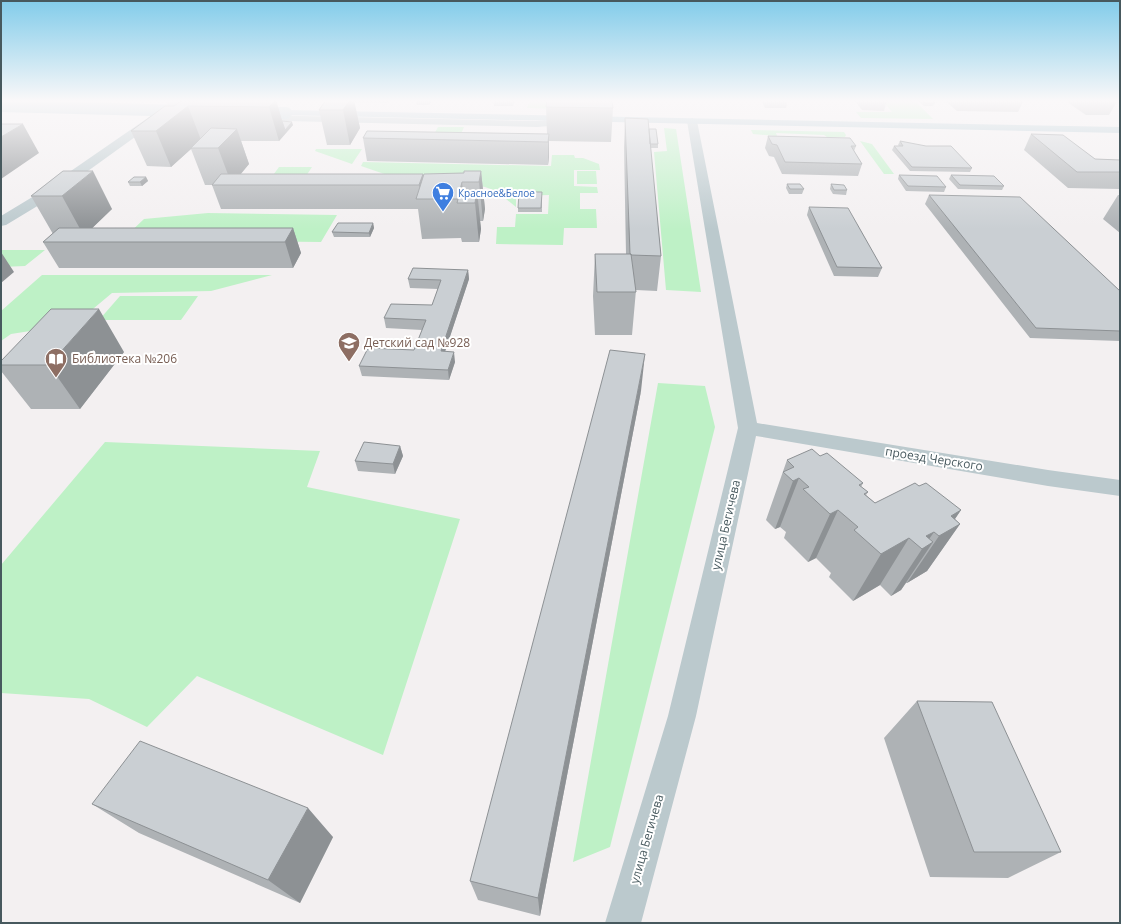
<svg xmlns="http://www.w3.org/2000/svg" width="1121" height="924" viewBox="0 0 1121 924" font-family="'Open Sans',sans-serif">
	<rect width="100%" height="100%" fill="#f3f0f1"/>
	<path fill="#bef1c6" d="M530,100h33l-2,9 -34,-1z
		M882,100h32l19,19 -72,-1 -5,-6h36z
		M438,127h26l-4,9h-27z
		M664,128l12,1 25,163 -35,-2 -12,-138 13,-1z
		M751,130l93,2 2,3 -1,2h-18l-3,-2 -48,-2 1,3 -24,-2z
		M860,141l12,3 22,30h-10z
		M316,149h46l-10,15 -37,-13z
		M552,155h22l1,3h8l16,6 1,6h-26v16l23,1 1,6h-18v16h16l1,19h-33l-1,17 -67,-1 1,-17h18l1,-13h32l1,-19 -33,1v11l-10,-8 -4,-6 -17,-6 -26,-5 -60,-3 -38,-13 2,-4 188,4z
		M279,167h33l-10,15h-34z
		M577,171h19l1,13h-20z
		M208,213l129,2 -16,27 -199,-2 22,-21z
		M1,250h44l-20,16 -24,1z
		M42,275h230l-61,16 -99,2 -37,31 -64,10 -10,7v-30z
		M120,296h78l-17,24h-82z
		M658,383l47,3 10,41 -105,420 -37,15z
		M105,442l215,9 -13,36 153,32 -77,236 -186,-79 -50,51 -58,-28 -88,-6v-128z"/>
	<g fill="none" stroke-linecap="round" stroke-linejoin="round">
		<path fill="#bbc9cd" fill-rule="evenodd" d="M172,101l33,1 5,3 -5,3 -37,-2 -1,-2 1,-2z
			M156,114l4,1 1,2 -1,2 -111,80 -43,26 -5,1v-10l38,-23 113,-78z
			M252,115l285,6 38,-3 5,3 -5,3 -38,3 -289,-7 -1,-2 1,-2z
			M692,118l5,3 60,302 291,47 72,10v16l-72,-10 -292,-50 -60,280 -55,207h-36l63,-207 70,-288 -51,-307z"/>
		<path fill="#afc7d0" fill-rule="evenodd" d="M286,110l834,17v6l-838,-18 -1,-2 1,-2z"/>
		<path stroke="#afc7d0" stroke-width="12" d="M1,106l188,5
			M249,112l37,1"/>
	</g>
	<path fill="#aeb2b5" d="M276,100l6,21 11,4 -14,16h-38l8,23 -9,10 183,3 58,-6 4,38 -2,12h-3l1,8 -2,13h-17l-1,-4 -39,1 -4,-30h-197l-9,-24h-7l-14,-36 -20,18 -24,-1 -16,-35 43,-25z
		M320,100h69l-2,3 -33,-1 6,26 -10,17h-23l-8,-35 6,-9h-5z
		M417,100h13l1,2 -2,3h-12l-1,-4z
		M493,100h21l-1,6h-19z
		M761,100h27l-2,8h-21z
		M854,100h33l-3,11 -22,-1z
		M918,100h14l3,3 -2,3h-9l-6,-5z
		M944,100h80l-6,12 -61,-1z
		M1064,100h54l-9,15h-23z
		M546,107l67,1 -2,34 -62,-1v16l-1,8 -181,-4 -4,-23 184,-4z
		M625,118l24,11 9,15v4h-8l11,108 -4,35 -21,-1 -4,45h-37l-2,-39 2,-42h31l-2,-107z
		M1031,134l64,25 25,1v29l-52,-1 -44,-38z
		M768,136l88,10 -2,5 8,13 -4,12 -76,-2 -8,-17 -5,-1 -4,-8z
		M900,141l72,27 -2,4 -60,-1 -18,-21 2,-4h5l-1,-1z
		M63,171l49,38 -20,19h201l8,25 -8,15h-234l-16,-26 10,-8 -22,-38z
		M899,175l47,12 -2,5 -38,-1 -8,-12z
		M951,175l53,11 -2,4 -44,-1 -9,-10z
		M146,177l2,4 -6,5h-12l-2,-4z
		M787,184l17,5 -2,5h-13l-3,-6z
		M831,184l16,6 -1,5 -13,-1 -3,-5z
		M929,195l191,96v50l-90,-3 -105,-134z
		M1118,195h2v38l-17,-14z
		M542,197v15h-24v-4z
		M809,207l73,61 -4,9 -44,-1 -27,-61z
		M373,223l1,5 -4,9h-36l-2,-5z
		M468,270l1,9 -24,72 10,11 -6,18 -87,-4 -3,-10 55,-16 8,-20 -36,-2 -2,-10 48,-13 6,-16 -28,-1 -2,-9z
		M124,352l-44,57h-49l-30,-38v-10z
		M641,391l-101,525 -62,-16 -8,-19z
		M400,446l3,10 -8,18 -37,-3 -3,-10z
		M820,456l43,27 -2,4 7,5 -2,3 9,8 44,-17 42,24 -6,9 5,5 -33,47 -20,12h-1l-5,7 -10,6 -11,-11 -27,16 -24,-24 2,-4 -15,-15 -8,4 -24,-24 2,-6 -6,-5 -5,2 -9,-9 21,-60z
		M917,701l144,151 -53,26 -78,-1 -46,-139z
		M92,804l241,33 -33,66 -161,-70z"/>
	<path fill="#8d9194" d="M276,100l9,30 7,-8 1,3 -14,16 -10,-34z
		M350,100h4l6,28 -10,17 -7,-35z
		M429,100h1l1,2 -2,3z
		M513,100h1l-1,6z
		M188,106l13,34 -30,27 -15,-36z
		M23,124l16,29 -38,26v-42z
		M237,129l12,35 -17,21 -14,-37z
		M549,134v23l-1,8v-23z
		M93,171l19,38 -28,27 -22,-40z
		M481,171l4,38 -2,12 -4,-39z
		M423,174l3,24 -5,1 -2,-14z
		M146,177l2,4 -6,5 -2,-4z
		M462,182l2,21 -4,-13z
		M477,190l4,39 -2,13 -4,-39z
		M373,223l1,5 -4,9 -1,-4z
		M293,228l8,25 -8,15 -8,-26z
		M1,252l13,20 -13,11z
		M468,270l1,9 -27,82 -1,-10z
		M99,309l25,43 -44,57 -31,-44z
		M454,352l1,10 -6,18 -1,-10z
		M645,354l-4,37 -101,525 -2,-18z
		M400,446l3,10 -8,18 -2,-10z
		M799,478l-19,49 -5,2 18,-48z
		M838,510l-22,48 -8,4 22,-48z
		M961,510l-15,22 14,-8 -33,47 -20,12 32,-47 12,-20z
		M934,532l-11,16 10,-6 -32,48 -10,6 31,-47 4,-13z
		M909,538l-29,47 -27,16 28,-47z
		M308,808l25,29 -33,66 -32,-23z"/>
	<path fill="#cacfd3" stroke="#8d9194" d="M195,100h81l-7,7 -81,-1 -32,25h-25l34,-25h9l7,-5h12z
		M326,100h24l-7,10h-24z
		M417,100h12v1h-13z
		M547,100l65,1 1,7 -67,-1z
		M922,100h10l3,3h-10z
		M625,118l23,1 13,137 -30,-1v-1h-1z
		M282,121l10,1 -7,8z
		M1,124h22l-22,13z
		M211,128l26,1 -19,19h-27z
		M649,129h7l2,15h-8z
		M367,131l182,3 -1,8 -185,-4z
		M1031,134l32,1 32,24 25,1v12h-43z
		M768,136l82,2 6,8h-5l11,18 -77,-2 -8,-17 -5,-1z
		M900,141l26,5h25l21,22 -60,-1 -18,-21h9z
		M63,171h30l-31,25h-31z
		M464,171h17l-2,11h-17l-2,8h17l-2,13h-18l1,-4h-42l8,-25 40,-1z
		M221,174h202l-4,11h-207z
		M899,175l38,1 9,11 -38,-1z
		M951,175l43,1 10,10 -44,-1z
		M134,177h12l-6,5h-12z
		M787,184h13l4,5h-14z
		M831,184l13,1 3,5h-13z
		M519,192h23l-1,16h-23z
		M929,195l91,2 100,94v40l-84,-3z
		M809,207l39,1 34,60 -45,-1z
		M338,223h35l-4,10 -37,-1z
		M59,228h234l-8,14h-242z
		M595,254h36l5,38h-39z
		M413,268l55,2 -27,81 13,1 -6,18 -89,-4 9,-18 46,2 12,-30 -42,-2 7,-14 41,1 9,-25 -33,-1z
		M51,309h48l-50,56h-48v-4z
		M610,350l35,4 -107,544 -68,-17z
		M364,442l36,4 -7,18 -38,-3z
		M812,449l8,7 7,-3 36,30 -4,2 9,7 -4,2 11,9 40,-20 4,3 7,-3 35,27 -10,6 9,8 -21,12 -5,-4 -8,4 7,6 -11,7 -13,-11 -28,16 -27,-24 4,-3 -20,-17 -8,4 -27,-25 6,-2 -10,-9 -6,3 -10,-9 11,-5 -7,-7z
		M917,701l75,1 69,150h-87z
		M140,741l168,67 -40,72 -176,-76z"/>
	<linearGradient id="sky" x2="0" y2="1"><stop stop-color="#82ccea"/><stop offset="0.44" stop-color="#faf8f9"/><stop offset="1" stop-color="#faf8f9" stop-opacity="0"/></linearGradient>
	<rect width="1121" height="229" fill="url(#sky)"/>
	<defs>
		<g id="supermarket-pin" transform="scale(1.15)"><path d="M0 17L-7.5 6A9.5 9.5 0 1 1 7.5 6Z" fill="#3f7fe0" stroke="#fff"/><path d="M-6-5.5h2.5l.6 2H6L4.5 2H-2.5L-4.4-4H-6ZM-1.5 3.2a1.3 1.3 0 1 0 .1 0ZM3 3.2a1.3 1.3 0 1 0 .1 0Z" fill="#fff"/></g>
		<g id="school-pin" transform="scale(1.15)"><path d="M0 17L-7.5 6A9.5 9.5 0 1 1 7.5 6Z" fill="#8d6e63" stroke="#fff"/><path d="M0-5L7-2L0 1L-7-2ZM-4 1L0 2.5L4 1V4Q0 6-4 4Z" fill="#fff"/></g>
		<g id="library-pin" transform="scale(1.15)"><path d="M0 17L-7.5 6A9.5 9.5 0 1 1 7.5 6Z" fill="#8d6e63" stroke="#fff"/><path d="M-6-4Q-3-5.5-.7-3.5V5Q-3 3-6 4ZM6-4Q3-5.5 .7-3.5V5Q3 3 6 4Z" fill="#fff"/></g>
	</defs>
	<g fill-rule="evenodd">
		<use href="#supermarket-pin" x="443" y="193"/>
		<use href="#school-pin" x="349" y="343"/>
		<use href="#library-pin" x="56" y="359"/>
	</g>
	<g text-anchor="middle" stroke-width="4" stroke-linejoin="round" paint-order="stroke">
		<g font-size="10" fill="#366cbe" stroke="#fff" text-anchor="start">
			<text x="458" y="197">Красное&amp;Белое</text>
		</g>
		<g font-size="12" fill="#785e54" stroke="#fff" text-anchor="start">
			<text x="364" y="347">Детский сад №928</text>
			<text x="72" y="363">Библиотека №206</text>
		</g>
		<g font-size="12" fill="#47595e" stroke="#fff">
			<text transform="translate(934 459) rotate(9)" y="4">проезд Черского</text>
			<text transform="translate(726 525) rotate(-77)" y="4">улица Бегичева</text>
			<text transform="translate(647 839) rotate(-74)" y="4">улица Бегичева</text>
		</g>
	</g>
	<rect width="1121" height="924" fill="none" stroke="#47595e" stroke-width="4"/>
</svg>
